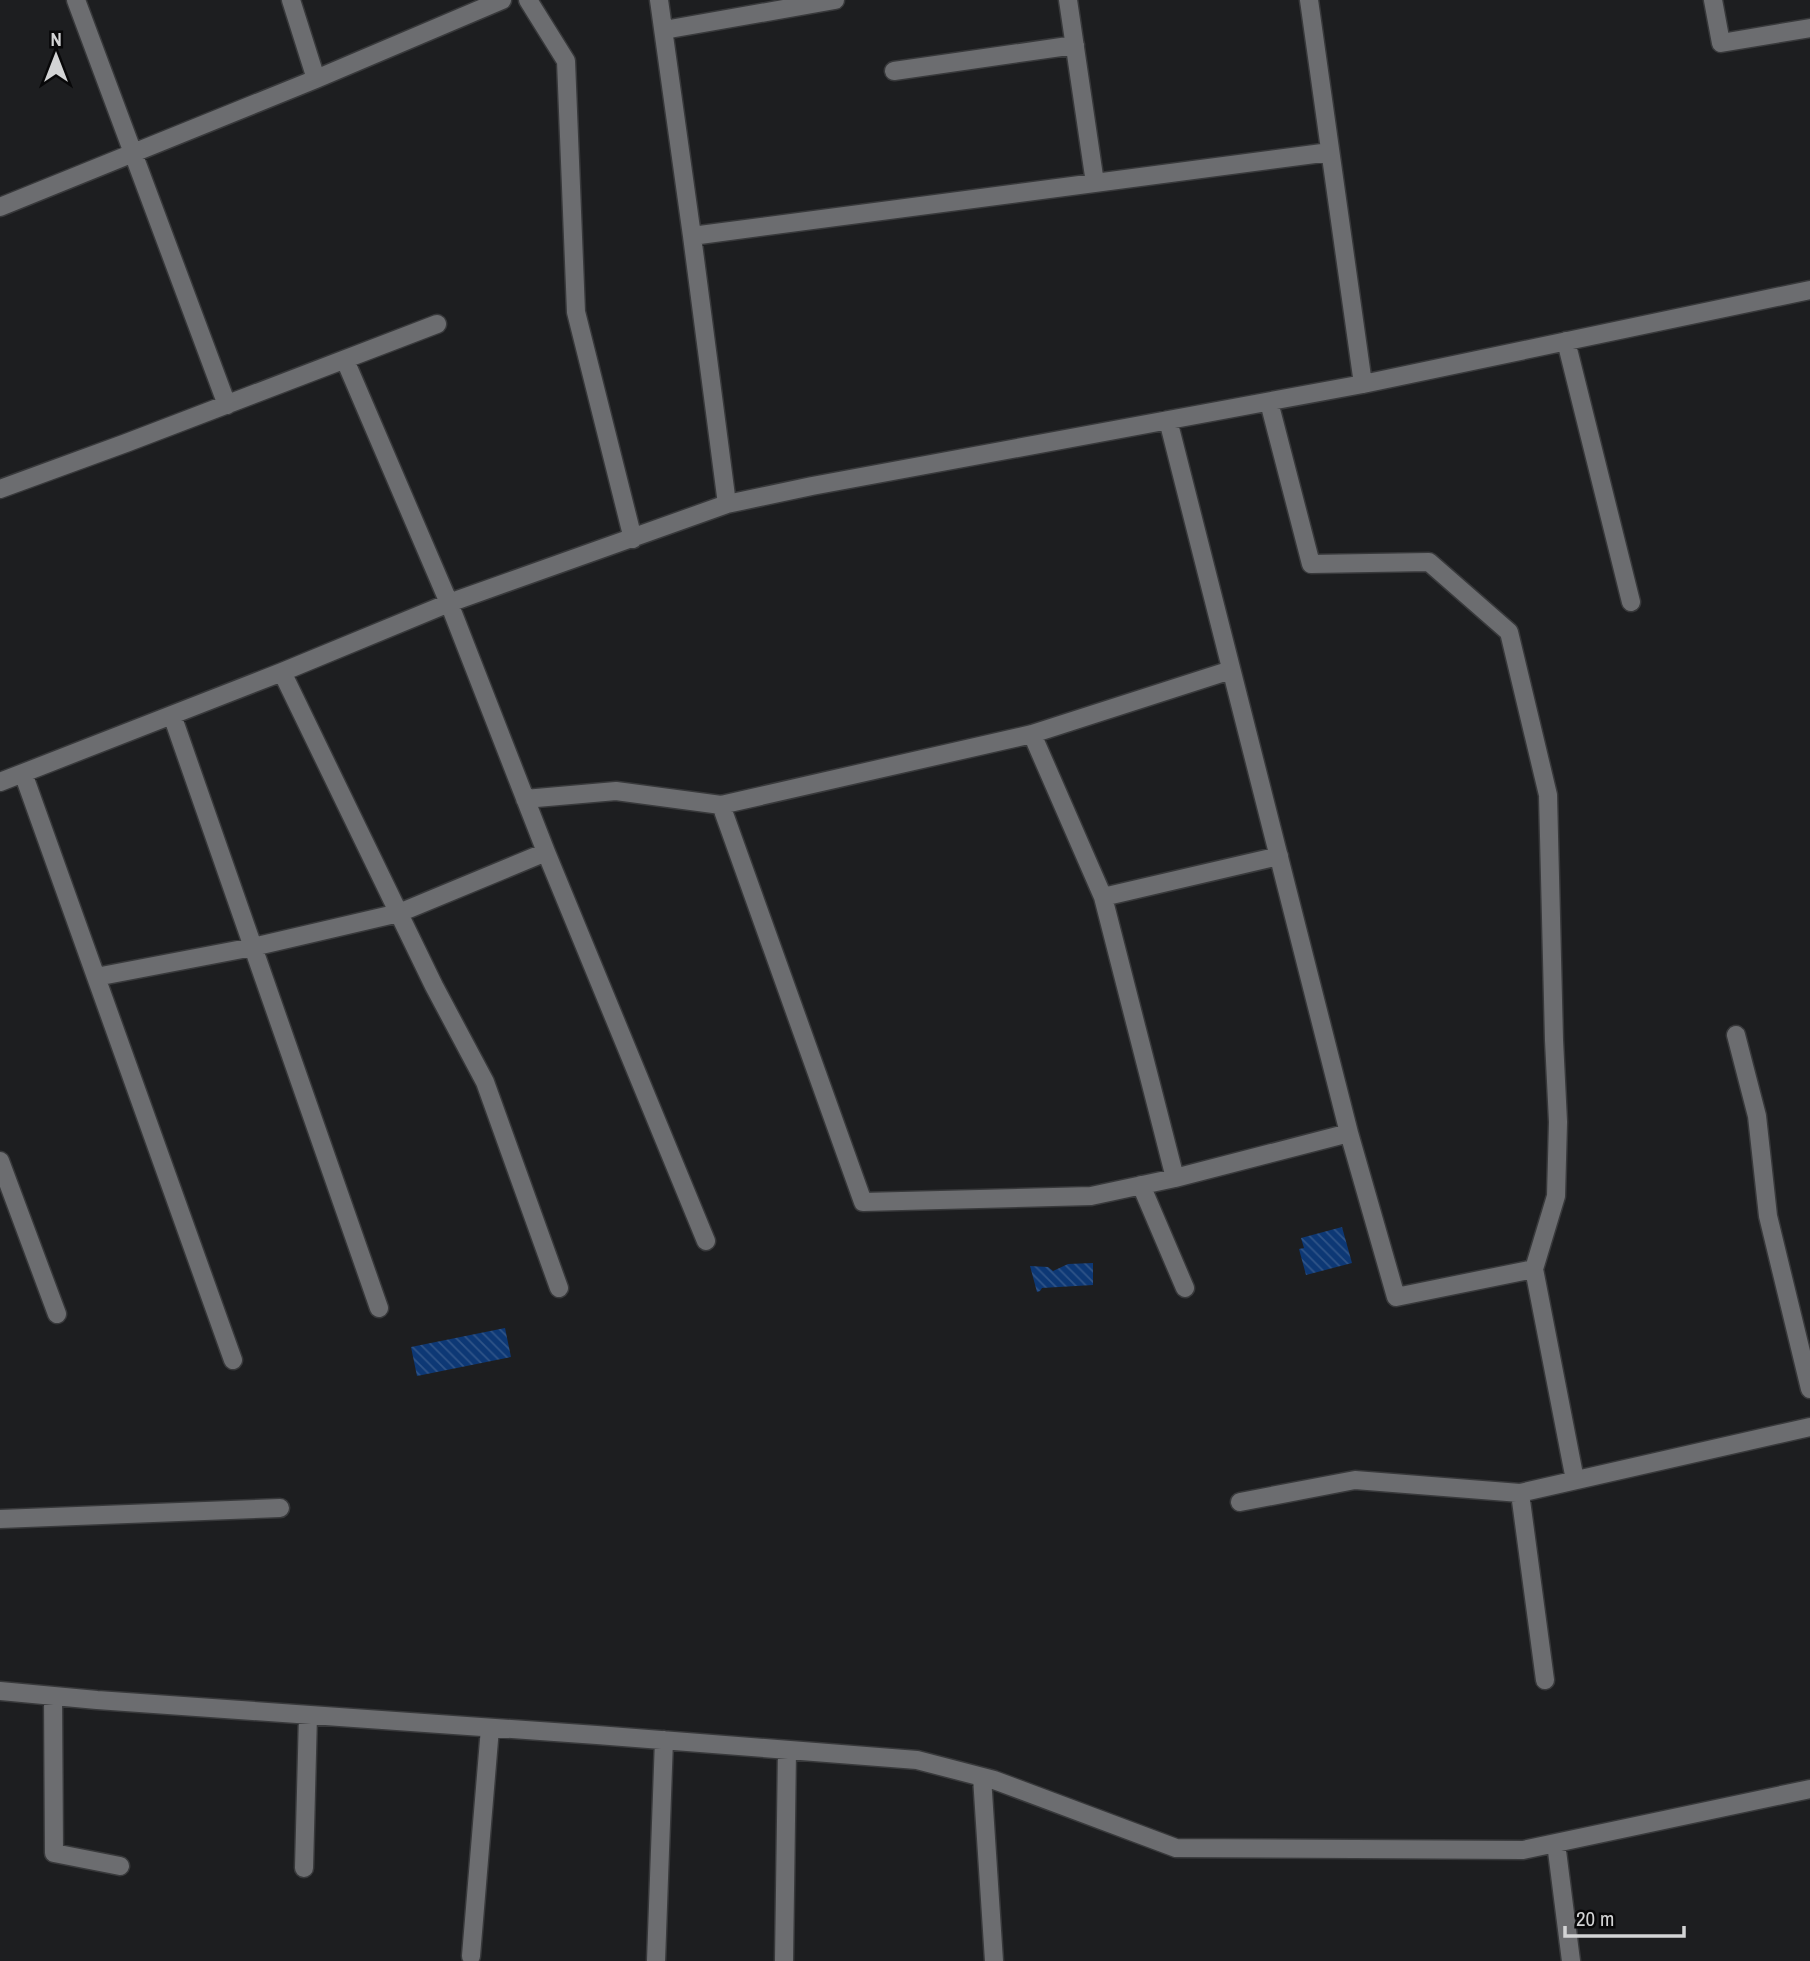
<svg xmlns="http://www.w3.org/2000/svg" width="1810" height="1961" viewBox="0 0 1810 1961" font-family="'Archivo Narrow',sans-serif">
	<defs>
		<pattern id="building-back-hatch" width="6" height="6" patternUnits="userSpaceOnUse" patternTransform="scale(1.75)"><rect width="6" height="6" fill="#0d3875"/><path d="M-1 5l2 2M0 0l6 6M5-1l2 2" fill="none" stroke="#2f5488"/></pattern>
	</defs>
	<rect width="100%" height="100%" fill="#1d1e20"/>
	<path fill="url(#building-back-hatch)" d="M1342,1227l10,36 -46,12 -7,-26 5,-1 -3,-10z
		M1093,1263v22l-51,3 -2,3 -3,1 -7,-26 18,1 5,4 15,-7z
		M505,1328l6,29 -94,19 -6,-29z"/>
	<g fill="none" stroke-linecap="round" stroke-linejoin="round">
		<g stroke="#38393b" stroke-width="21">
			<path id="minor" d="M76,0l151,405
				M291,0l25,79
				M528,0l38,61 10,251 57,227
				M659,0l33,236 35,268
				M1068,0l27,183
				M1309,0l54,384
				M1713,0l8,43 89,-15
				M664,30l171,-30
				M894,71l181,-26
				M0,207l316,-128 186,-79
				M692,236l638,-84
				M1566,341l65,261
				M345,360l104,243 97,249 160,389
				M1269,402l42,162 118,-2 80,70 39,163 6,245 4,82 -2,74 -22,73 -138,28 -47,-164
				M0,489l126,-46 311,-119
				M282,672l152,314 51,96 74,206
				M172,715l207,593
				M1032,734l71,163
				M23,773l210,587
				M0,782l282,-110 167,-69 278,-99 85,-18 551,-102 447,-94
				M525,799l91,-8 105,14 142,397 228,-6 84,-18 174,-45 -181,-713
				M721,805l311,-71 199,-64
				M96,977l157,-30 146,-34 147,-61
				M1736,1035l21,81 11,100 42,173
				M0,1161l57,153
				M1175,1178l-72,-281 176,-41
				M1141,1185l44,103
				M1534,1269l41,211
				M1520,1493l25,187
				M1240,1502l115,-22 165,13 290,-66
				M0,1519l280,-11
				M0,1691l97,9 500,35 320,25 77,20 182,68 347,2 287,-61
				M53,1696l1,157 66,13
				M982,1777l12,184
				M1556,1843l15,118
				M304,1868l4,-153
				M471,1956l19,-228
				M656,1961l8,-221
				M784,1961l3,-211"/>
		</g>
		<use href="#minor" stroke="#6c6d70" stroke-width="18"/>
	</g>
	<g transform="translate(56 56)" stroke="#080809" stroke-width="5" paint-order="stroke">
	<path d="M0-5L12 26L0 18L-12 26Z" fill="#d3d4d5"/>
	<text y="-10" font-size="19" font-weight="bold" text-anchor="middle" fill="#d3d4d5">N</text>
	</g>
	<path d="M1565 1926v10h119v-10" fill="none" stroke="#d3d4d5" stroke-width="3.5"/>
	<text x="1576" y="1926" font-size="21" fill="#d3d4d5" stroke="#080809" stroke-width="5" paint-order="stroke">20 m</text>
</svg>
